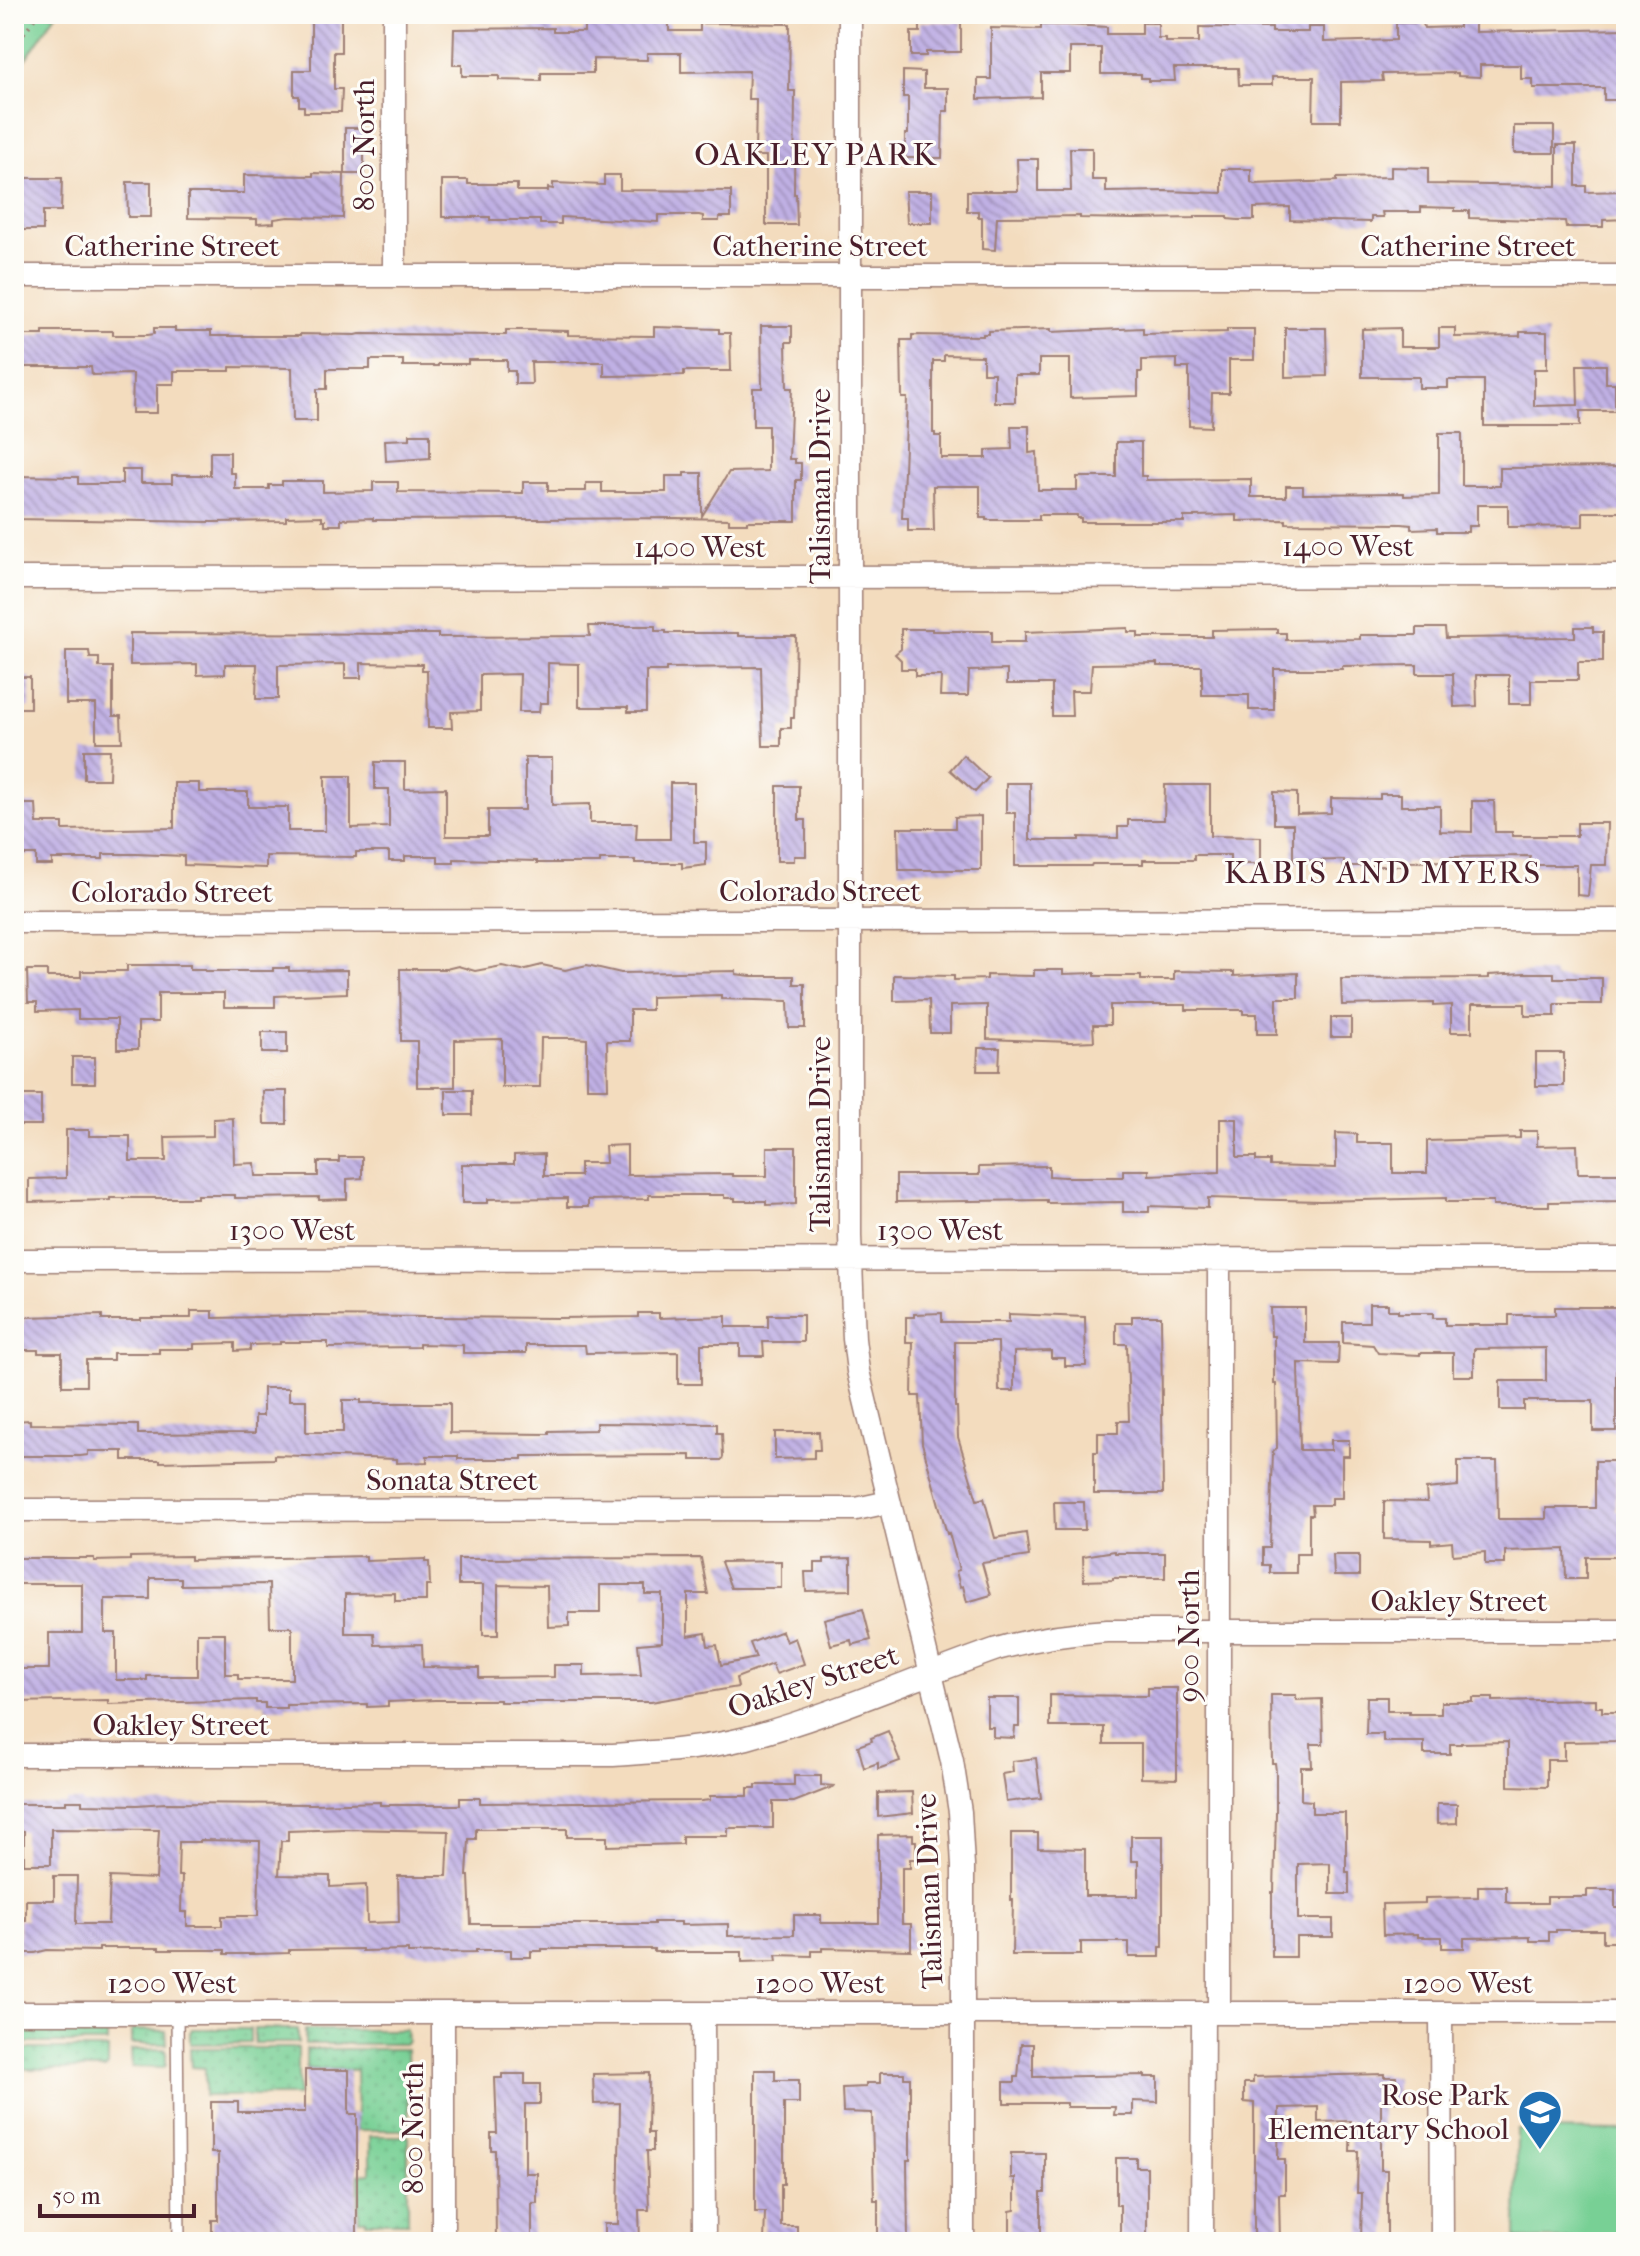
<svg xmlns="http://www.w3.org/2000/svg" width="1640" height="2256" viewBox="0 0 1640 2256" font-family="'IM FELL French Canon',serif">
	<defs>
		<pattern id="grass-dots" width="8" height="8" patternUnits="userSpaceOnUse" patternTransform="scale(2)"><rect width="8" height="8" fill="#78d095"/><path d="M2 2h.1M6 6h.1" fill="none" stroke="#69b281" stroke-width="1.8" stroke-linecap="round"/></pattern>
		<pattern id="building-back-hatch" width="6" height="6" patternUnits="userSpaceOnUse" patternTransform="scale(2)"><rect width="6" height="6" fill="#c0b0e4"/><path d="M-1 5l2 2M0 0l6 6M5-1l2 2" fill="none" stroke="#9e8fb9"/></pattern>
	</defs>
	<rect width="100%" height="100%" fill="#fdfcf7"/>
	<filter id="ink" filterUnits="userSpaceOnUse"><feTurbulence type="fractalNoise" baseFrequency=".0125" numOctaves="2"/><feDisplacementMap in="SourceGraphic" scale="16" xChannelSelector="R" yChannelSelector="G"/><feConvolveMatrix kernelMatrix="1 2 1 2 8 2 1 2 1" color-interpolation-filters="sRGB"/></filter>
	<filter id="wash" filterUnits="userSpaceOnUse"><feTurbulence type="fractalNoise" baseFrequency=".006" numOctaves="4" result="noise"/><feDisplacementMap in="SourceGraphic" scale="32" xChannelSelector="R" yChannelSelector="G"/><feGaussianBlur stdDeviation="1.8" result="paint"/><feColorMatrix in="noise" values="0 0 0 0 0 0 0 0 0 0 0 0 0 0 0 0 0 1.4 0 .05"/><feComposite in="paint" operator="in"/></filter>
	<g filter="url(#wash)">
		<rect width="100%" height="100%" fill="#f3dcbe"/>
		<path fill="url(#grass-dots)" stroke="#617860" stroke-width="2" d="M14,2029h89l4,3v11h-93z
			M192,2029h58v14l-60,1v-11z
			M254,2029h44v14h-44z
			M133,2030l33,1 1,13h-36v-11z
			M305,2030h101l1,11 -3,3h-99z
			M190,2048h108v48h-93v-28l-14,-1z
			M14,2049h94v17l-3,3h-88v173h-3z
			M166,2049v16l-3,3 -31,-1 -1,-17z
			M306,2049h101l2,81h-52l-1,-60 -50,-1z
			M370,2136h38v86h-42v-2h-7v-46l11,-1z
			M364,2228h45v14h-44z"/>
		<path fill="#78d095" stroke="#617860" stroke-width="2" d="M14,14h42l-42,63z
			M1517,2130l109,1v108h-110z"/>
		<g id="blocks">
			<path fill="url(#building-back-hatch)" fill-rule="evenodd" d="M311,14h30v38h-7v37h8l-1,23h-37v-6h-5v-10h-5v-26h17z
				M584,22l85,1v8h31v-8l90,1 -1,67h6l-1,103h2l1,31h-31v-69h-11l1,-57h-8l1,-28 -68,1v-19h-34v7l-54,-1v14h-52v8l-42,-1v-4h-37v-11h-9l1,-36 99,-1v4h31z
				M920,22h41v30h-35v4h-15v-24h9z
				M1142,23h16v15h7v4h34v-15l73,1v4h36v-5h16v15l72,-2v-17h27l1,5 35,-1v-4h16v9l151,-3v41h-3v30h-19v-12h-71v-9h-12v-14h-41v12l-22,-1v-3l-76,1 1,7 -42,1v39h-28l1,-44h-42v8h-33l-1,-17h-64l1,13h-27v-3h-7v-4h-40v-26h-31v25h-29v24l-63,2v-20h13v-51l50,1v-4h29l37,2v7h35z
				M903,71l21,1v16h24v23h-5l-1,47h-37v-24h3v-37h-5z
				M1514,126h40v27h-40z
				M345,128h19v46h-19z
				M1557,145h19v41h10v6l40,-1v28l-23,1v7h-37l-1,-6 -96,-3v-7h-14v-3l-34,-1v5h-39l1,5h-12v5l-81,-2v-13l-36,1v12h-16l-10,-1v-3h-33v2l-60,1 -55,-1v-2l-83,1 -2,33 -13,-1v-32h-4v-6h-11v-20h51l-1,-32h21v32h33l-1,-43h22v32h14v12l59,-1 57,2v-24h29v13l3,2 83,-3v-3l54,-1v-10l37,1v16l129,2z
				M313,173l31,1 -1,44 -55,-1 -14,2v4l-17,1v-5l-69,-1v-25h56v-18l69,1z
				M604,175h16v15l111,1v26h-12v4h-16v-5l-4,-1h-41v7l-97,-5v7h-21v-4h-50v-3h-48v-37h26v4h49v7h31v-3l5,1v-6l51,2z
				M14,178h48l-1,33h-18v19h-23v-18h-6z
				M127,182h24v35h-23z
				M905,191h27v32h-25z
				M761,326h31v16h-6l1,46h5l-3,71h6v4h6v17h-5v41h-49v2h-18v-4l-53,-1 -288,2h-15v-2l-32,1v6h-16v-5h-3v-4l-36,1v4l-73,1 -199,-3v-43l64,1v7h44v-14h19v13h31v-8h38v-23h20v21h5v16h34v-4h13v-4h41v11l50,-1v-9h25v10l125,1v-11h25v9h38v-8h16v9h64v-16h18v-3h18v43l27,-44 39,-1v-45h-15v-38h9z
				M654,327l65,2v4h11l1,38h-47v4l-80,1v-14h-73l1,22h-17v-13h-8v-11h-39v4h-30v2h-35v-6h-33v9h-43v20h-10v32h-24l-1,-53 -62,-1v4h-56v13h-17v29h-25l1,-39 -41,1 -1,-8h-71v-32h23v-4h70v4h35l6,-1v-6h21v3h36v5h89v-2l56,1 4,-1 146,1v-5h20l42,1v4l86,1z
				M1143,328v6l84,-2v-3h27v31h-25v33h-17l-1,34 -22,-1v-58h-12v-9l-35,1v12h-4v24l-68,2v-39h-31v16h-24v27h-21v-29h-11v-17l-39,-1v6h-11v72h2v3h6v22h45v-8l26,-1 -1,-23h18v27l8,-1 1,38h39v-13h39v-35h25v34h5v4l105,-1v18h35v-11h17v8l101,-1v3l35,-1v-62h23v53h38v-18l126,-1v45h-43v14l-75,1v-22h-31v21h-9v6h-31v-4l-26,1v-4l-9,-1 -116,-1v-3l-49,1v-6l-43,1v1h-10v5h-103v-4h-4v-3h-38v5h-53v-2h-6v-32h-47l1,45h-26v-13h-6l5,-120h-5l-1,-58h11v-5l71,1v-2h5v-3l63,-2v3z
				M1285,328h41l1,48 -42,1z
				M1400,328v19h39v-19h16v9l65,-1v-4h27v37h-13v37l44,-1 -1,-40h29v18h9v28h-35v15h-96v-46h-36v8h-29v-11h-57v-48z
				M410,434h20v24l-44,3 -1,-21 25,-1z
				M589,626h66v5h11v2h72v3h58l-2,82h-3v10h-10v18h-18l-2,-79 -95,1v3h-20v41h-18v-5h-49v-43l-31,-1v40h-8l-1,9h-20l1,-38 -40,1v36l-29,1 1,16h-24l-1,-58h-5v-6l-61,-1v15h-16v-14l-67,1v34h-22l1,-35h-32v10l-28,1v-11l-67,1v-32l308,1v3l152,-1z
				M1575,627h18v5h10v30h-25v18h-47v24h-22v-29h-33l1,31 -23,1 -1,-33h-36v-9l-75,1v3h-68v41h-25v-15h-47v-29h-45v-3l-65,1 -2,27h-19l1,25h-20v-32h-45v-14l-38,1 -1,25h-28l1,-20h-26v-7h-14v-9l-6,-6 6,-5v-20h31v2h60v11h33v-10l103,-4v4h10v5h74v-7l65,-1v4h9v7l74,-1v-4h57v-7h28l1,10 129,-1z
				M66,651h23l1,7h9v9h14v49h8l1,26h-26v-38h-30z
				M14,677h16v31h-16z
				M84,750h26l-1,29h-25z
				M963,755l25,23 -13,14 -25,-22z
				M525,758h27v47l38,-1v19h47l-1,16h34v-56h24v59h12v23l-24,3v-5h-47v-3h-35v3h-63v-2l-83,-2v4h-16v-7h-33v5h-16v-9h-33v5l-90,-1v12l-82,-3v-9l-48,-2h-33v5h-51v6h-16v-10h-14l-1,-51h15l1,19h26v7l111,-2v-45h25v9h49v15h40v24h37v-55h26v52l38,-1v-38h-14v-27h30v27l41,-1v48h42v-26h37z
				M1006,783h24v57h49v-3l39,1v-11h10v-7h36l1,-35h45v51l51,1v27h-31v-9h-36v5h-51v4h-51l-1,2h-76v-53h-9z
				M777,786h22v34h7v36h-12v5h-17z
				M1274,792l23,1v21l34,-1v-15l49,1v-5h21v12h39v25l32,1v-31h22l1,31h17v4h65v-13h30l-1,42h-15l-3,31 -11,-1v-30h-46l-1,-9 -80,1v4l-46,1v4h-60v-6l-51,1v-37h-19z
				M981,816v54h-82l-1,-42h57v-11z
				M127,965h63v4h15v2h68v-3h16v3l58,-1v23l-72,3v11h-51v-14h-66v29h-20v27h-21v-30h-39v-9l-41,1v-9h-9l-1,-32h20v7h34v-6h46z
				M542,965l23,5 22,-5 34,8 115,-2v3l15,2h43v8h11v44h-16l-1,-27 -67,-2v-4l-70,2v13h-21v31h-23l1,47h-21v-49l-15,-1h-31l-1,49h-38v-48l-47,1v47h-38v-46h-16l-1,-72h46l12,-3 17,5 27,-5 20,4z
				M1034,970h29v4l32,-1v3h46v4h33v-9l60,1v4l64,-3v25h-21v36h-20v-20h-14v-4h-57v-5h-76v20h-17l1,16 -23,1 -84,-3v-34l-37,1v27h-20l-1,-33 -35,1v-26l60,1v4l33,-1v-4l47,1z
				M1525,973h29v5h48v26h-47v12h-30v-12h-53v28h-21v-27l-18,1v-3l-91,2 -1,-26 148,-1v-3z
				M1331,1018h20v19h-20z
				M262,1032h25v21h-25z
				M978,1048h22l-1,23h-22z
				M1536,1053h28v33h-28z
				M72,1057h23v26h-23z
				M446,1090h26v25h-26z
				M263,1091h24v33h-23z
				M17,1095h24v30h-24z
				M233,1118l1,46 21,-1 1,13h62v-14h21v-5h23v21l-15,1v20l-28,1v-3l-84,1v-3h-38v3h-87v2l-81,2v-23l37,-1v-48h23v6h41v25h36l-1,-24 48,-1v-17z
				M1220,1119h17v38h19v4h14v5l66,2v-35l21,1v9h36v30h34v-32l93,-3v-7h17v15l40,-1 1,28h48v28l-77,1v4h-56v-4h-47v-4l-126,3 -112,-3v10l-59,-2v6h-26v-10l-76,1v-3l-151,2v-27h83v-8l70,-1v10l16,1h58v-7h26v5l71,-3z
				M627,1145v30l105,-1v2h35v-29h29v57l-30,1v-4h-31v-3h-11v-3h-75v4l-61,1v7h-21v-9l-79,1v4h-26v-39h52v-9l30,-1v22h36v-13h26l-1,-17z
				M1369,1304h19v6h10v3h35v5h12v7h64v-10h46v-8h64v5h7v58h-10v61h-23v-30h-69v9h-24v-29h46v-33l-72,1v27h-21v-23h-33v2l-42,-2 -5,-8 -30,-2v-21h26z
				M1270,1308h35v35h34l-1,21 -40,-1 2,87h31v-10h18v16h-7v42h-10v7h-20l1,10h-4v39h-13v19h-26v-8h-7v-17h7l3,-97 4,-3 -1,-64h-2v-48h-3z
				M191,1311h22v7l94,-2 252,2 79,-1v-4h21v5l67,-2v11h42v-12h35v27h-40l1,14h-24v-12h-39v40h-23v-32l-92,1 -1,-8h-59v8h-63v-8l-44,-1v3l-91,1v-6h-48v2l-30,1v5l-15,1v-8l-41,1v5h-35v4h-46v7h-27v26h-24v-33h-24v-3h-22v-27h8v-6l78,-2v5h39v-2h50z
				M942,1313v9h67v-8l76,3 1,49h-21v-8h-14v-7l-37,1v39h-15l-1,-49h-43v65h2l1,30 19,63 7,-2 11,40 31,-5 3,23 -47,7 9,32 -24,7 -4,-16 -3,1 -4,-16 3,-1 -10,-37 -2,1 -25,-91 -2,-47h-8l1,-54h-7v-25h8v-3z
				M1132,1316h29l2,178h-69v-42h4v-19h20v-12h11l-2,-77h-11v-21h16z
				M263,1388h26v12h17v32h37v-32h18v3h89v30l99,1v-3l47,-1v-7l121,1v9h5l1,24 -1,3h-31v-5l-169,1v3h-64v-3h-31v6l-30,1v-4l-123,-4v4l-114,3v-2h-37v-9h-35v4l-8,1h-64l-2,-5v-30l16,-1v4l108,1v9l117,-1v-17h8z
				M775,1432h44l1,18h-6v8l-39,1z
				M1458,1461h39l1,58h48v-11h49v-47h21v50h10v46h-40v22h-20l-1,-30 -60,2v13h-20v-12l-32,3 -1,-13 -21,2v-4l-47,-1v-38l43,1 -1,-13 32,-3z
				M1054,1502h30l1,28h-30z
				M1115,1551v2h50v25h-52v2l-29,1 -1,-25z
				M1333,1555h26v21h-25z
				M190,1556v4l176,-4v5l59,-2v3h4l1,23h-4v16h-31v-8l-50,1v39h29l1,12 47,-1 1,23 56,1v10l75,-1v-12h30v11l57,-1 -3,-31 24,-2v-48h-17v-9h-45v28h-31v13l-21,1 -1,-41 -49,-1v50h-15v-50h-25v-26l243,-1 7,36h-20v42l18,-3 2,13 9,-1 4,20 35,-7 -6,-15 32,-12 4,11 9,-4 9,26 -28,10 -4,-10 -36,14 2,9 -87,15h-151v-2h-65l-47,2v4l-21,1v-3l-81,1v3h-21v-5h-9v-3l-148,4v-4l-92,2 -1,-33h34v-36h33v-49h-68v-26h80v3l36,-1v-3zM150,1578h31v7l88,-1 1,43h22v52h-54v-5h-13v-41h-28v43h-50v4h-31v-47h-11v-34h45z
				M851,1558v32l-45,1 -1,-19h10v-9h9v-4z
				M781,1561v27h-50l-10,-26z
				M863,1609l8,31 -19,5 -1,-5 -20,5 -7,-26z
				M1148,1688h29v91l-36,-1v-34h-37v-17h-54v-32l98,1z
				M1271,1695h25v5l26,-1 1,45h-12l1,23h-11v33l11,1v12h33v12h1v47h3v22h-19v-31l-32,1v55h35v18h-37v20h-24v-65h2l2,-78v-43l-1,-8h-3z
				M1367,1697h20v14h22v3h32v-12h32v-4h20v3l103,-2v8h6v5h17v29l-55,1v18h-17v27l-39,-1v-44l-47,1v1h-11v10h-26v-12h-41v-8h-17z
				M987,1698h32v29h-4l-1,11 -21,-1v-10h-6z
				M888,1731l12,30 -22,8v-6l-14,5 -6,-22 14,-5 -1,-3z
				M1036,1758l5,40 -35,4 -4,-28 11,-2 -1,-11z
				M794,1776h27v9l14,1 -41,16h-21v26h-45v8h-46v8l-75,2v-9h-40v-8h-91v10h-7l-2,37h2l2,48h183v-2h27v3l47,-1v12l66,-1v-20h27v8h57v-88l35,-1v7h3v18h-6v9h-8v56h9v26l-89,-2v3h-10v5l-36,-1 1,6 -35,1v-10h-88v-3h-112v2h-11v6h-20v-7h-35v2l-68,1v-3l-46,1v-2l-73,1v3l-37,1h-27v-4h-66v-2h-60v3l-52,-1 -12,3h-16v-33h7v-20h28v-24h23l-1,48h32l2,-47 46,2 3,-49 -108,-1v35h-27v-33h-9l-1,-27h52v-3h16v3l55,1 29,-2 148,1 66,-2v3h80v-7h20v5l221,-2 9,-1v-4h38v-8h8v-3h38zM345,1829l104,2 -2,45h-49l1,46 -32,1 -1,-38 -36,2v-11l-51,-1 2,-34h7v-10zM200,1840l60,1 -2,75h-36v10h-35v-14h-6l1,-36h-4l1,-34h21z
				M912,1792l1,21 -35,4v-24z
				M1437,1804h20v19l-20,1z
				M1011,1833h27v15l47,1v47h53v-35h-7v-25h32v111h-3v10h-31v-15h-48v13h-69l1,-55h-2z
				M1478,1886h28v16l4,1h37v-6h40v-7h28v18h9v34h-21v-12h-47v2h-7v9h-19v-4l-66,1v10h-22v-11h-24v-3l-35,1 -1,-31 43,-1v-5l53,-1z
				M1021,2044h12v33l112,-2v2h13v25l-25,-1v14h-19l1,-8h-48v-4h-63v-21h11v-5h3z
				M305,2070h44v44h8v128h-145v-22h6v-67h-7v-51h27v10h67z
				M755,2070h20v10h24v23h-15v81h-3v42h16v16h-33l1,-30h-10z
				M649,2073l-1,60h5v18h-6l2,59h-10l1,32h-36v-18h14l2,-121 -26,1 -1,-30z
				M880,2073h24v5h6v82h-3l1,82h-30v-42h-4l-2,-87 -29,-1 -1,-24 24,-1v-4h14z
				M502,2074h23v10h15v20h-15v69h12v30h-5v39h-36l-1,-92h-4v-17h6l-2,-55h7z
				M1384,2074v3h12v25h-15v68h6v72h-26l1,-49h-5l1,-42h-8l1,-30 -33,1v-15l-39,1 -1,51h7v35h-6l1,48h-26v-139l-10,-1v-19h9v-6z
				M1011,2153h34v40h-4v49h-31v-31l5,-1v-32h-4z
				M1116,2158h20v9h11v75h-27v-37h-4z"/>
		</g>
	</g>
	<g filter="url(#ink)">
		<use href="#blocks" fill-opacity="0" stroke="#9e7e74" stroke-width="2"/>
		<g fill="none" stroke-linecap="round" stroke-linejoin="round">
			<g stroke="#9e7e74" stroke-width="14">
				<path id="lane" d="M177,2013l2,229"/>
			</g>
			<g stroke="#9e7e74" stroke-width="25">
				<path id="street" d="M394,14v262
					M850,14v1222l4,103 4,32 94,390 8,51 3,54v376
					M14,276h1612
					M14,578l1612,-2
					M14,922l1612,-2
					M1219,1259v754
					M14,1260l1612,-1
					M14,1510l842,-1 33,-7
					M14,1755h599c45,-3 90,-6 134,-17 85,-23 167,-60 250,-89 36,-10 72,-16 110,-18h519
					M14,2013h1612
					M443,2013v229
					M703,2013l1,229
					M1441,2013l1,229
					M1202,2242l1,-229"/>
			</g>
			<path stroke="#9e7e74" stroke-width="4" stroke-dasharray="2 6" stroke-linecap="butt" d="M14,46l24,-32"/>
			<use href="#lane" stroke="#fff" stroke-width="11"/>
			<use href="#street" stroke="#fff" stroke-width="22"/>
		</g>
	</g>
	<defs>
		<g id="school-pin" transform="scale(2.3)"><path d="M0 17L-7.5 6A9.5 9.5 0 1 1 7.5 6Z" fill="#1f6fb2" stroke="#fdfcf7"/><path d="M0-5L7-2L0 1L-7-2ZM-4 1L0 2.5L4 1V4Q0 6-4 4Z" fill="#fff"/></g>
	</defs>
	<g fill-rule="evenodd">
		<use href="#school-pin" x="1540" y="2112"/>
	</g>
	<g text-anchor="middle" stroke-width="6" stroke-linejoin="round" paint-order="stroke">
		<g font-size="30" fill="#4a1f2b" stroke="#fdfcf7">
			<text transform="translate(364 145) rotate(-90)" y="10">800 North</text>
			<text x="172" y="256">Catherine Street</text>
			<text x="820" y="256">Catherine Street</text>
			<text x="1468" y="256">Catherine Street</text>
			<text transform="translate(820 486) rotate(-90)" y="10">Talisman Drive</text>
			<text x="1348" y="556">1400 West</text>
			<text x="700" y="557">1400 West</text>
			<text x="820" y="901">Colorado Street</text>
			<text x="172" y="902">Colorado Street</text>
			<text transform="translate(820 1134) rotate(-90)" y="10">Talisman Drive</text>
			<text x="292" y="1240">1300 West</text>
			<text x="940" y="1240">1300 West</text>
			<text x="452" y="1490">Sonata Street</text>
			<text x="1459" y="1611">Oakley Street</text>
			<text transform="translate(1189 1636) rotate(-90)" y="10">900 North</text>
			<text transform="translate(813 1681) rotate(-18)" y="10">Oakley Street</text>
			<text x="181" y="1735">Oakley Street</text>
			<text transform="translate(929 1891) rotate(-92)" y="10">Talisman Drive</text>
			<text x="172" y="1993">1200 West</text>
			<text x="820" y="1993">1200 West</text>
			<text x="1468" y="1993">1200 West</text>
			<text transform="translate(413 2128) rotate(-90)" y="10">800 North</text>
		</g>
		<g font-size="30" fill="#4a1f2b" stroke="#fdfcf7" text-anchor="end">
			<text x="1509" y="2105">Rose Park<tspan x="1509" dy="34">Elementary School</tspan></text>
		</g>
		<g font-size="32" letter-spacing="2" fill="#4a1f2b" stroke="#fdfcf7">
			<text x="816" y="165">OAKLEY PARK</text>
			<text x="1383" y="883">KABIS AND MYERS</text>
		</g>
	</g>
	<rect width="1640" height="2256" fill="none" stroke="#fdfcf7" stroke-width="48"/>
	<path d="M40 2204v12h154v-12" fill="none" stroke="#4a1f2b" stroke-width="4"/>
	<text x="52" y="2204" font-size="24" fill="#4a1f2b" stroke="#fdfcf7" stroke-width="6" paint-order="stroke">50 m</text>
</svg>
